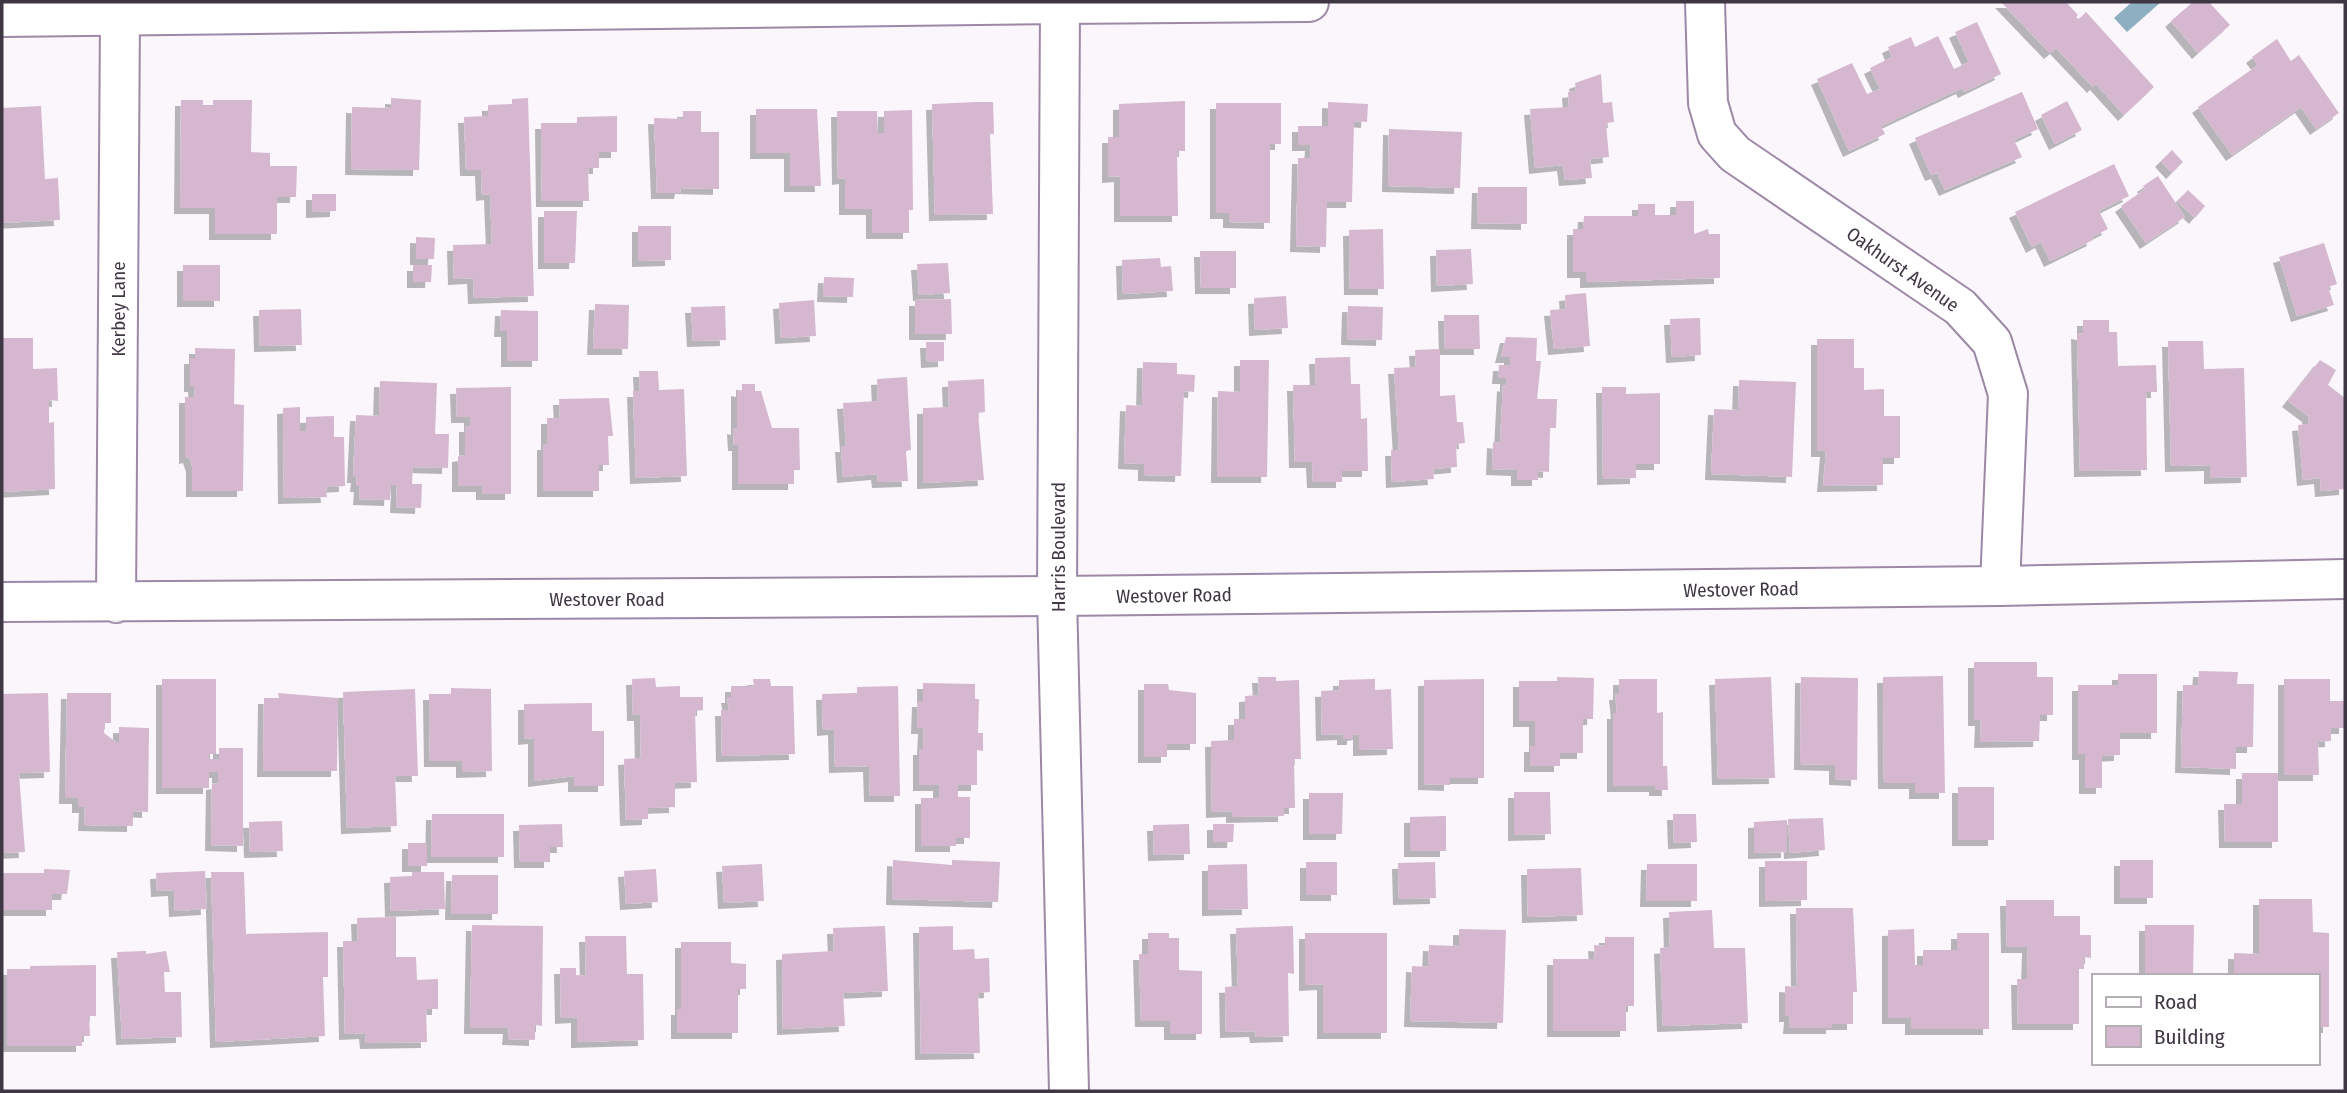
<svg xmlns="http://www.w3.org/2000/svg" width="2347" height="1093" viewBox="0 0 2347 1093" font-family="'Fira Sans Condensed',sans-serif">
	<defs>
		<filter id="shadow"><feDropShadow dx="-6" dy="6" stdDeviation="0" flood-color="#0004"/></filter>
	</defs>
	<rect width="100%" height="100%" fill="#faf6fc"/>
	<path fill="#8eaec1" d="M2132,2h29l-34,30 -13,-14z"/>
	<path fill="#d5b8cf" filter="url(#shadow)" d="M2001,2h65l12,13 -2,2 3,2 7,-7 68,75 -30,28 -28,-31 -3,3 -37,-39 -6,5z
		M2193,2h16l21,23 -32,28 -27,-32z
		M1977,22l24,52 -37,18 -2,-4 -81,38 4,8 -36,17 -32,-72 35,-16 15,31 13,-5 -10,-21 22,-11 -4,-10 23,-10 4,10 23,-11 16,33 15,-7 -14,-30z
		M2277,39l14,22 8,-6 40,58 -23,16 -15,-22 -69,48 -34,-48 60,-42 -6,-8z
		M1601,74l2,29 9,-1 2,20 -8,1 3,34 -19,2 2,19 -27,2 -2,-15 -28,3 -5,-59 39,-2 -1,-15 8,-1 -1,-8z
		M2022,92l16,37 -24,11 8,17 -77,33 -8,-17 -6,2 -16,-37z
		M391,98l30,2 -2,70 -68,-1 1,-62 39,1z
		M528,98l6,198 -60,2 -1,-20 -19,1 -1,-34 39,-1 -2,-50 -8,1 -1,-25h-15l-2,-53 24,-1v-11l24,-1v-5z
		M181,100h22v5h10v-5h39l-1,52 19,1v13h27l-1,31h-19v37h-62v-26h-35z
		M1185,101v50h-8l1,65h-58v-40l-12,1v-40h11v-33z
		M2067,101l15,29 -27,14 -14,-29z
		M977,102h16l1,32h-4l3,80 -58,1 -3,-111z
		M1328,102l40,2 -1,18 -13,-1 -2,81h-25l-1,45 -30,-1 2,-88h12l1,-13h-13v-19h30z
		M1216,103h65v41h-11v79l-41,-1v-9h-13z
		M41,106l4,73 13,-1 2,42 -58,3v-115z
		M756,109h61l4,77h-31v-33h-34z
		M912,110l1,100h-4v23h-37v-24h-27v-31l-7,1 -1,-68h40l1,22h6v-22z
		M683,111h18v21h18v57l-38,-1 -1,5h-23l-3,-75 29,1z
		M617,116v36h-18v16h-11l1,33h-47l-1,-78h36v-6z
		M1389,129l73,3 -2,56 -72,-2z
		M2172,150l11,12 -11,11 -11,-12z
		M2114,164l15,32 -30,15 9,18 -16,8 1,3 -43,21 -9,-19 -9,5 -17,-35z
		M2158,176l27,41 -39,26 -25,-37 24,-17 -2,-3z
		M1478,187h49v37l-50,-1z
		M2188,190l17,16 -10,12 -18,-17z
		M312,194h24v17l-24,1z
		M1676,201h18v33l14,-5 1,5h11v44l-134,4v-10h-13v-43h10l1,-13h54v-12h17v11h21z
		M544,211h33l-2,52h-31z
		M638,226h33v34l-33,1z
		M1383,229l1,60h-34l-1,-59z
		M416,237l19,1 -1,21h-18z
		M2324,243l13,41 -9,3 6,18 -37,11 -18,-59z
		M1471,249l2,35 -36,2 -1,-36z
		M1200,251h36v37h-35z
		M1160,258l1,9 10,-1 2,25 -50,3 -1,-34z
		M948,263l2,30 -31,2 -2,-31z
		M183,265h37v36h-37z
		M413,265h19l-1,17h-18z
		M824,277l30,1 -1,19 -30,-1z
		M1586,293l4,53 -36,3 -4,-39 16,-1 -1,-14z
		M1286,296l2,32 -33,2 -1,-32z
		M951,299l1,35h-37v-34z
		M814,300l2,36 -35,2 -2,-35z
		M595,304l34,1 -1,44h-35z
		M725,306l1,34 -33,1 -2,-34z
		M1348,306l35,1 -1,33 -35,-1z
		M301,309l1,36 -42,1 -1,-36z
		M501,310l37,1v50h-31v-30h-7z
		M1444,315h35l1,34h-35z
		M1700,318l1,37 -29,2 -2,-38z
		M2083,320h26v12h8l1,34 38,-1 1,27h-11l1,78 -67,1 -3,-138 6,1z
		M1506,337l31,1 -1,23h5l-4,38h20l-1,29h-6l-1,44 -11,-1v9h-21v-10l-25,-1 1,-27 7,1 3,-58 3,1v-8h-8l1,-13h11v-8h-9z
		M2,338h31v31l24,-1 1,33 -9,-1v23l5,-1 1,67 -53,3z
		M1817,339h37v29h10v22l20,-1v27h16v42h-17v27l-60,1 3,-35h-9z
		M2168,341h35l1,28 40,-1 3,109 -37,1v-13l-39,1z
		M926,342h18v19l-17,1z
		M195,348l40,1 -1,55 10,1 -1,86h-51v-25l-3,-9 -4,1v-61h10l-1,-11h-4v-28h5z
		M1440,349v47l15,-1 2,27h6l2,21 -9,1 1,23 -24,2 1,10 -42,3 -1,-32h8l-5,-82 22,-1 -1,-17z
		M1350,357l1,27h9l1,35 6,-1 1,53h-26v11h-29l-1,-20h-17l-2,-77h23l-1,-27z
		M1240,360h29l-2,117h-50l1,-86 22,1z
		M2320,360l16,10 -8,15 17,13v91l-24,2 -1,-13 -17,2 -5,-55 11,-1 -1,-8 -20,-15z
		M1143,362l34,1v11l18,1 -1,17 -10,-1 -3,85 -37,-1v-11l-20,-1 2,-58 16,1z
		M639,371h19l1,19 25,-1 3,87 -51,2 -3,-87h7z
		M907,377l4,73 -5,1 2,30 -30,1 -1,-8 -34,3 -2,-31h5l-3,-43 35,-2 -1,-22z
		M984,379l1,33 -7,1 6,67 -61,3v-75l26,-1 -1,-26z
		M1739,380l57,2 -4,95 -81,-3 3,-65 24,1z
		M380,381l57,2 -2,51h14l-1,34 -35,-1 -1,17h10l-1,24 -25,-1 1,-22h-6l-1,15 -31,-1 1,-13h-4l1,-9h-4l3,-62 23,1z
		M742,384h13v7h6l11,37h27l1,42h-6v14h-56v-39h-4l-1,-17 4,1v-39l5,1z
		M511,387v107h-29v-8h-24v-30l7,-1v-29h5v-9h-13l-1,-29z
		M1602,387h24v7l34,-1v71h-24v14l-33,1z
		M609,398l4,38h-5l1,29h-10v26h-56v-47h4v-26h13l-1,-19z
		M300,407v24h6v-14l28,-1v21h10l1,49 -19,1 1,10 -43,1 -1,-90z
		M1974,662h63v15h16v38h-13l-1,26 -59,1 1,-22h-7z
		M2199,671l39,1 -1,12h17l-1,63h-17v22l-55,-2 2,-82h15z
		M2118,674h39v59h-37v22l-18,1v32h-17v-34h-7v-69h40z
		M1943,676l2,117h-30v-10h-31l-1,-106z
		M1258,677h18v4l23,-1 2,79h-7l1,49h-11v8l-52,1v-6l-20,1 -1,-71 23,-1v-21h11v-23l14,-1z
		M1557,677l37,1 -1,41h-10v34h-23v13h-30v-20h5v-25h-16v-40h38z
		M1771,677l4,101 -57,1 -3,-100z
		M1801,677l57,1 -1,102 -22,-1v-14l-35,-1z
		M655,678l1,9 24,-1v11h23v13l-8,1 2,71 -22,1v24l-27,1v11l-22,1 -2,-61 17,-1 -1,-43h-7l-1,-36z
		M162,679h54v75h-7v5h10v-11h24v98l-32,-1 1,-61 6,-1v-11h-9v16h-47z
		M753,679h17l1,7h22l2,68 -73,2 -1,-46h8l-2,-13h4v-11h23z
		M1375,679v11l16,-1 2,60 -34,1v-16l-6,1v4h-10v-5l-21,1 -1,-44 18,-1v-10z
		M1484,679v99h-34v7l-26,-1v-104z
		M1619,679h38v34l6,-1v54h4l1,24h-13v-4h-42v-73h4l-2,-19h4z
		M2284,679h46v22h15v27h-14v13l-13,1 1,33h-35z
		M923,683l52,1v15h4l-1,34h5v18l-6,-1v35h-19v12h12v41h-14v8h-35v-48h18v-13h-20v-36h4l1,-21h-7l1,-27h5z
		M1144,684h24l1,6 27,3v51h-29v13h-23z
		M898,686l2,110h-30l-1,-30 -34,1 -1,-38 -11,1 -1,-36 35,-1v-6z
		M451,688l40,1 1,82 -30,1v-11h-32l-1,-67h22z
		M415,689l3,87h-23l2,50 -50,2 -4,-136z
		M48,693l2,79 -31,1 6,79 -23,1v-159z
		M67,693h44v30h-6l-1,10 12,9h3v-15l30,1 -1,84 -15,-1v15l-49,-1 1,-18h-7v-9h-13z
		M278,693l60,5 -1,73h-74l1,-73h15z
		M592,703v28h12v55h-30v-10l-40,5v-43l-10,1v-35z
		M2242,773h36v69h-53l-1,-38h18z
		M1958,787h36v53h-36z
		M1514,792h36l1,42 -37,1z
		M1309,793h34l-1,41h-33z
		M432,814h72v43h-73z
		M1673,814h23l1,28 -23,1z
		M1446,816v35h-36v-34z
		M1823,818l2,32 -35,3 -2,-34z
		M1787,820v32l-33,1v-31z
		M282,821l1,30 -33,1 -1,-30z
		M562,824l1,23h-13v15h-30l-1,-37z
		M1189,824l1,30 -36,1 -1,-30z
		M1213,824h21l-1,18h-20z
		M408,843h19v23h-19z
		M893,860l59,5v-5l48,2 -2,40 -106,-3z
		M2120,860h33v38h-33z
		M1765,861h42v39l-42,1z
		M1306,862h31v33h-31z
		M1435,862l1,36 -37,1 -1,-36z
		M762,864l2,37 -40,2 -2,-37z
		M1247,864l1,45 -40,1v-45z
		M1647,864h50v37h-51z
		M1581,868l2,47 -55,2 -1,-48z
		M44,869l26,1 -3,24h-15v16h-50v-37h42z
		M656,869l2,33 -32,2 -2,-33z
		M205,871l2,38 -32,2 -1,-21 -17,1 -1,-18z
		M211,872h33l2,62 82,-2v45h-5l2,59 -109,6z
		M412,872h32l1,37 -54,2 -1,-34 22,-1z
		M452,875h46v39h-47z
		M2259,899h53l1,33 16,1v94h-12v-51h-83v-23l25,1z
		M2006,900h48v16h26v19h11v23l-7,-1v12h-5v55h-61l-1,-45h10l1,-32h-21z
		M1796,908h57l4,84h-4v32h-21v4h-43l1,-12h-5v-30l12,1z
		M1712,910l2,38h31l3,75 -85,3 -3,-78 10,-1 -1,-35z
		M396,917v40h20l1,23 21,-1v30h-12l1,33 -61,1 -1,-10 -20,1 -2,-93h15l-1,-23z
		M472,925l71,1 -1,100 -7,-1v15l-27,-1 1,-11h-39z
		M2145,925h49l-1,51h-48z
		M885,926l3,65 -45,2 2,33 -62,3 -1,-75 52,-3 -1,-23z
		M953,926v24l21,-1 1,10 14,-1 1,34 -12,1 2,60 -59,1 -2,-127z
		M1293,926l1,48 -6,-1 1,63 -33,1 -1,-6 -29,1 -1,-45 13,-1 -2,-58z
		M1459,929l47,1 -3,93 -93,-2 2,-55 16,1 1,-22 30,1z
		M1914,929l1,36h8v-15h34v-17h32v96h-78v-11h-23v-88z
		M1148,933h21v5h10v32l23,1v63h-32v-13h-29l-2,-67h9z
		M1305,933h82v100h-64v-49l-18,1z
		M585,936h41l1,38h16l1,66 -67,2v-25l-16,1 -1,-50h16v7l10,1z
		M1605,937h29v69h-8v25h-73v-72h42l-1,-14 11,1z
		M681,942h50v21l15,1v25h-8v44h-61v-24h4z
		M146,951v3l20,-3 4,21h-6l1,20h16l1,45 -60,2 -5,-87z
		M96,965v51h-7l1,20h-8v10h-75v-77h23v-3z"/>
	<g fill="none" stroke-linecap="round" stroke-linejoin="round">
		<g stroke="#9d88a5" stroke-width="42">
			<path id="street" d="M1705,2l3,101 9,31 18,20 225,153 32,35 16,52 -8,192
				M1060,4l249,-2
				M2,602l1055,-6 943,-10 345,-7
				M116,603l4,-587"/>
		</g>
		<g stroke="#9d88a5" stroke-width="42">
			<path id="secondary" d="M1060,2l-3,594 12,495
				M2,17l1058,-13"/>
		</g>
		<use href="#street" stroke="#fff" stroke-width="38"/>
		<use href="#secondary" stroke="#fff" stroke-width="38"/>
	</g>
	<g text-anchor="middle" stroke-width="7" stroke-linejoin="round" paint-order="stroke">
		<g font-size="19" fill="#403744" stroke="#fff">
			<text transform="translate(1903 269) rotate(35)" y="7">Oakhurst Avenue</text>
			<text transform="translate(118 309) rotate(-90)" y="7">Kerbey Lane</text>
			<text transform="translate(1058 547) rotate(-90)" y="7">Harris Boulevard</text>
			<text transform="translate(1741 589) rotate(-1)" y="7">Westover Road</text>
			<text transform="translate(1174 595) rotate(-1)" y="7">Westover Road</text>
			<text x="607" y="606">Westover Road</text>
		</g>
	</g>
	<rect width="2347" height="1093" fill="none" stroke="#403744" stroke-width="7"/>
	<rect x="2092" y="974" width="228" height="91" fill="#ffffff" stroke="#b3afb4" stroke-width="2"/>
	<rect x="2106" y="997" width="35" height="10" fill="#ffffff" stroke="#b3afb4" stroke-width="2"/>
	<text x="2154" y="1009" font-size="21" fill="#403744">Road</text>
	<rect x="2106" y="1026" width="35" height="21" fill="#d5b8cf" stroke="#b3afb4" stroke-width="2"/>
	<text x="2154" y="1044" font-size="21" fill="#403744">Building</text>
</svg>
